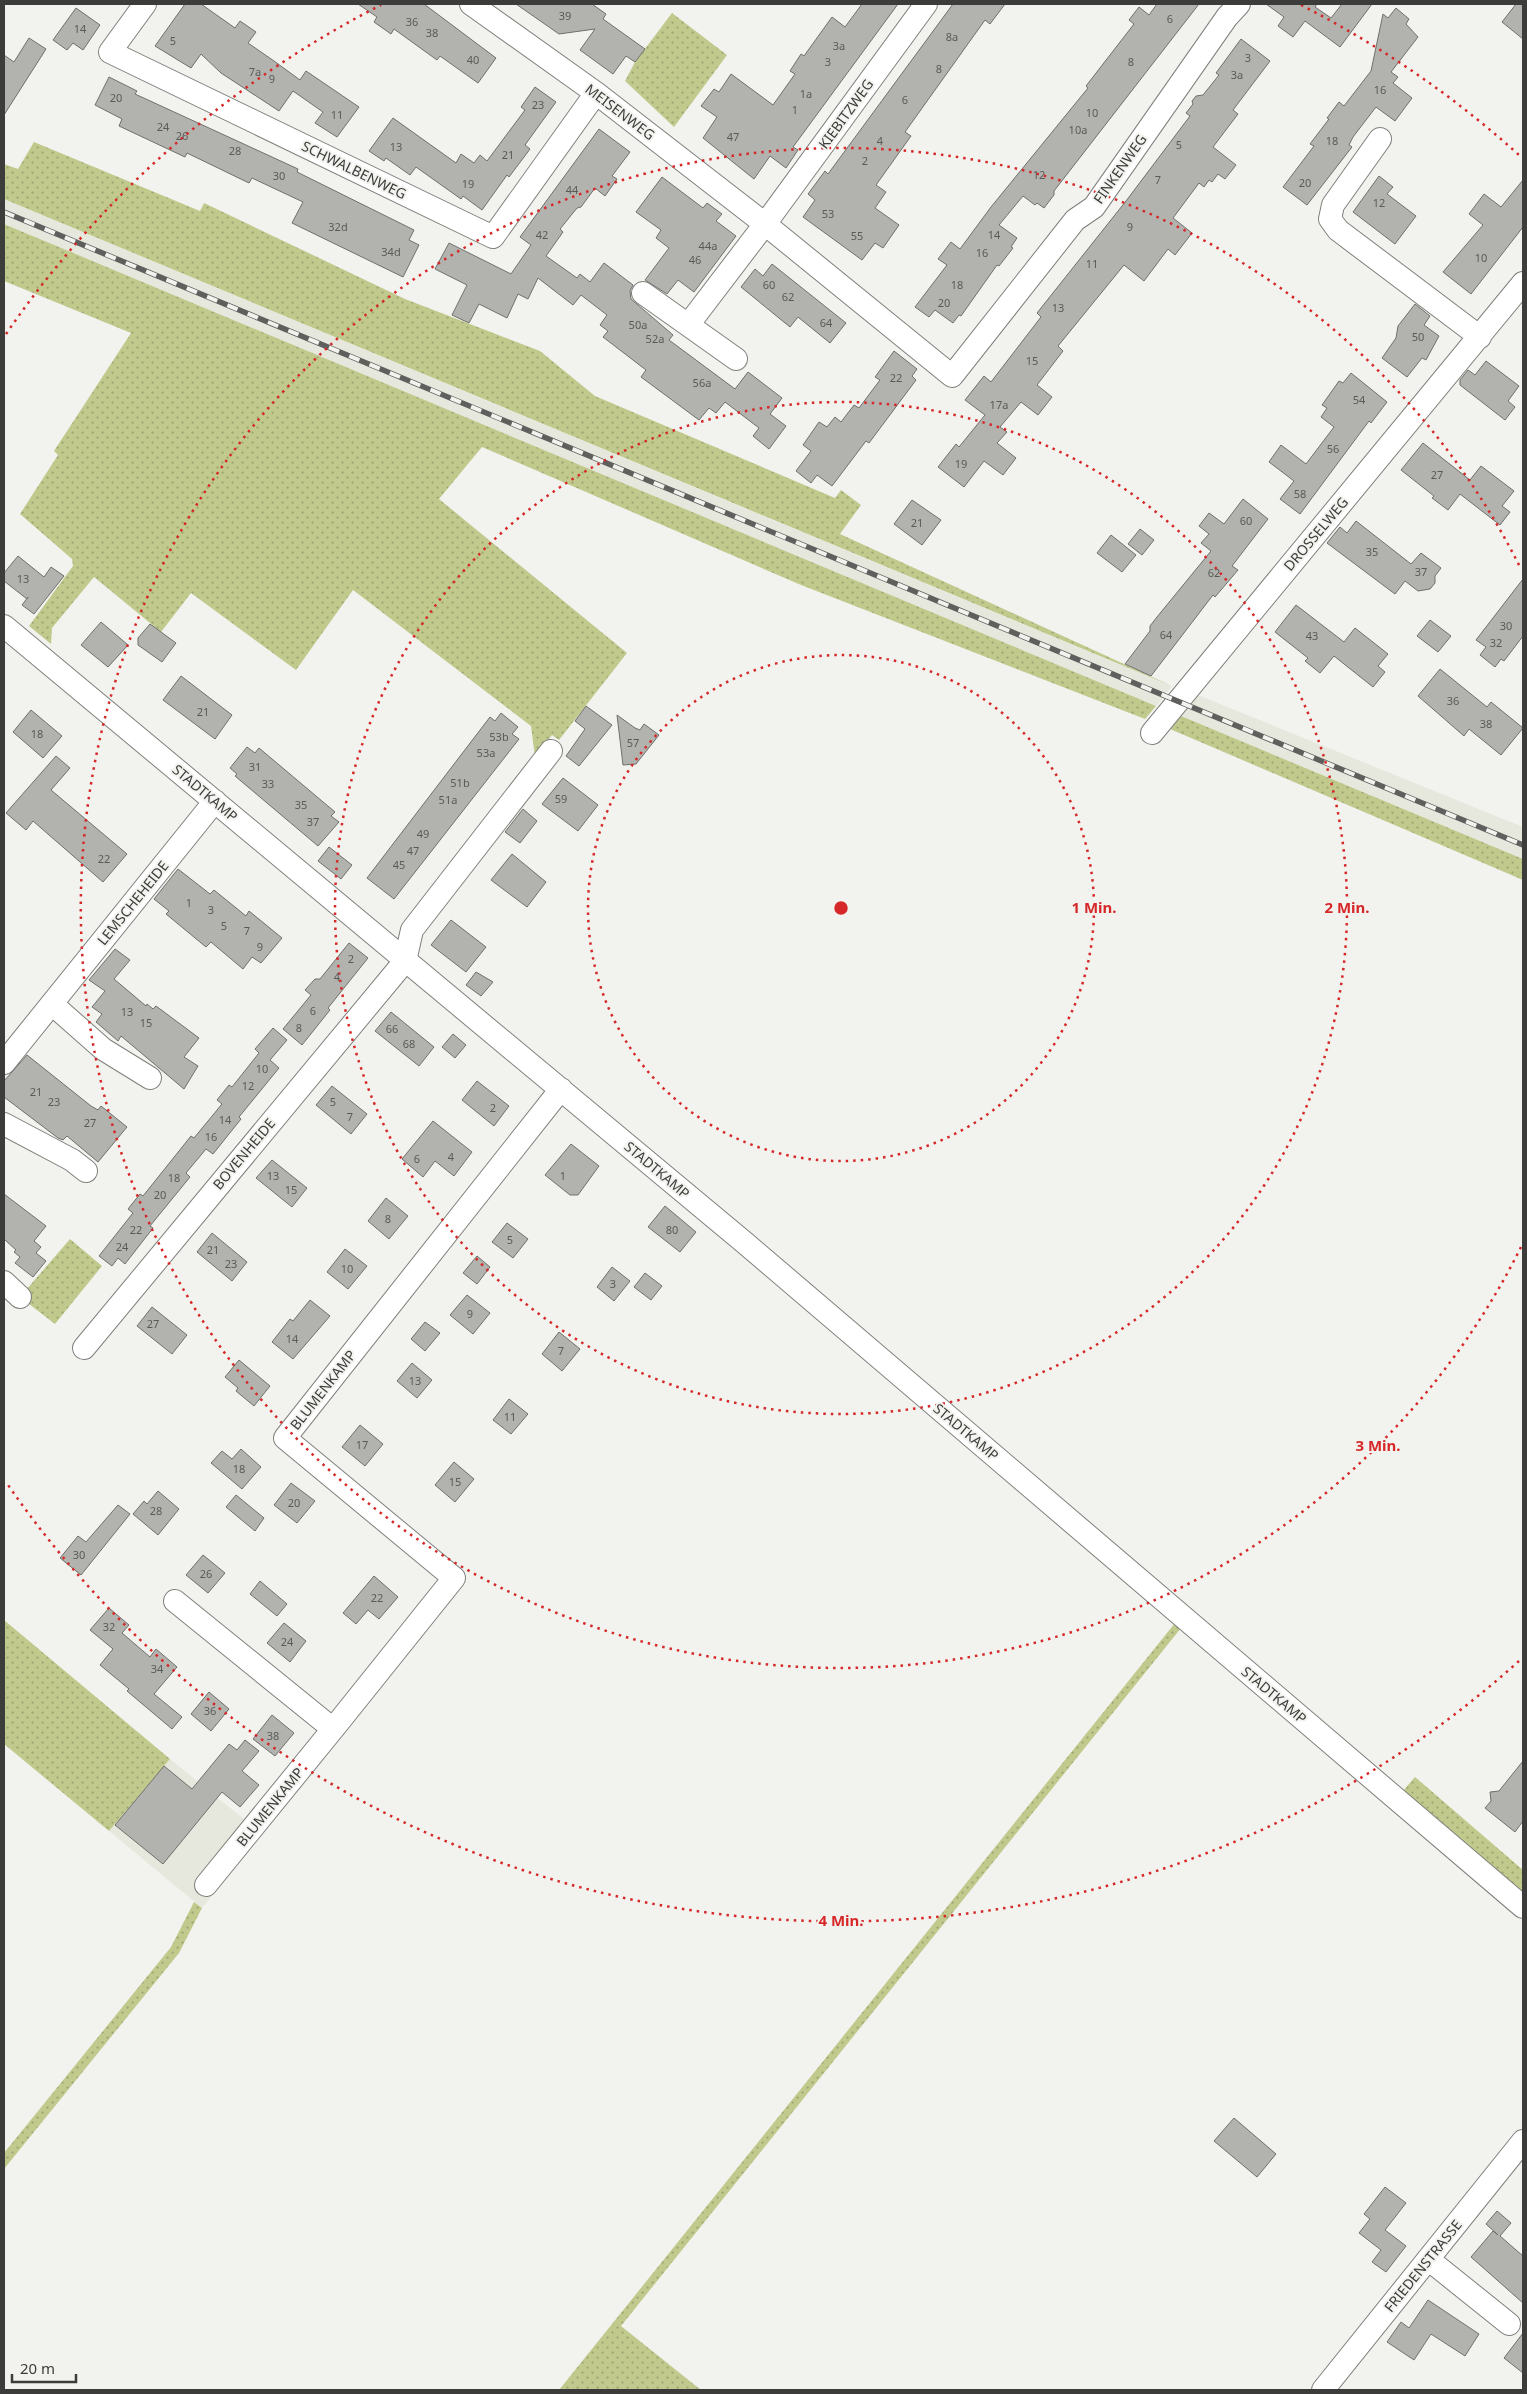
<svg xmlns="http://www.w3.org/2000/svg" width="1527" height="2394" viewBox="0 0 1527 2394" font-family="'Noto Sans',sans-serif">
	<defs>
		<pattern id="grass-dots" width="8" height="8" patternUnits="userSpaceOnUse" patternTransform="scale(1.25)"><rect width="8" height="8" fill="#c1ca8c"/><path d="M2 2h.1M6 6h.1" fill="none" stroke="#9ea574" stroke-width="1.8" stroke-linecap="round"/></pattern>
	</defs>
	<rect width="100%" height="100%" fill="#f2f3ef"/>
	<path fill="#e6e8dd" d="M4,199l663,277 505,210 -16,20 -1152,-482z
		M1198,695l325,132v32l-342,-143z
		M170,1759l92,75 -60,74 -93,-77z"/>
	<path fill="url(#grass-dots)" d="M672,13l55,42 -53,72 -49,-46 10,-19z
		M34,142l166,69 4,-8 201,96 135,52 55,45 240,102 6,-8 20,15 -21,29 332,152 -1168,-487v-35l14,5z
		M4,224l1152,482 -11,13 -344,-134 -319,-138 -43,52 188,154 -68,87 -7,-5 -17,22 -4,-31 -178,-136 -57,80 -105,-77 -30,39 -67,-55 -42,51 -1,16 -22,-18 44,-60 -1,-7 -52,-45 38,-59 -4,-4 77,-118 -127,-52z
		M1181,716l342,143v21l-353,-151z
		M70,1239l32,27 -47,58 -35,-27z
		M4,1620l166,139 -61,72 -105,-87z
		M1175,1623l6,5 -560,698 80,64h-142z
		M1415,1777l108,93v24l-121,-102z
		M194,1902l8,6 -23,45 -175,216v-16l167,-206z"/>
	<path fill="#b2b2ae" stroke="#6f6f6c" d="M185,4h16l34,24 5,-7 16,11 -8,11 26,18 26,19 6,-9 53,36 -22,30 -22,-14 8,-11 -30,-21 -14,20 -58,-38 -20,-19 -10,14 -36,-22z
		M358,4h66l72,54 -18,25 -38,-27 -3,4 -43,-31 -3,5 -17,-12 3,-5z
		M516,4h76l14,10 -3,5 42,30 -10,13 -9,-6 -13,18 -33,-24 15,-21 -36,5z
		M862,4h36l-105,143 5,3 -12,18 -16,-12 -16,23 -51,-41 14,-21 -16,-11 13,-17 5,3 12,-18 42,31 22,-31 -5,-3 11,-17 3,2 28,-39 13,10z
		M953,4h52l-15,20 -5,-4 -80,112 6,4 -35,49 10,7 -11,16 24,17 -16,23 -8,-5 -13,17 -59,-43 12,-17 -7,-6 17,-23 3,3z
		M1157,4h42l-145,187v4l-10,13 -7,-5 -2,2 -12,-9 -24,29 18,13 -6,9 2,1 -14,18 -2,-1 -36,51 -2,-1 -6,8 -18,-13 -6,7 -14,-10 32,-42 -9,-6 13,-17 9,7 31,-42 97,-119 -2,-2 48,-62 -5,-4 10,-13 10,8z
		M1266,4h51l-2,3 16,11 11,-14h30l-32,43 -35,-26 -12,16 -15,-11 6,-9z
		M1516,4h7v35l-21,-17z
		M76,8l24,17 -17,25 -10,-7 -6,7 -14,-10z
		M1396,8l13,11 -3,5 12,13 -27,35 7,5 -5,6 19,15 -17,23 -19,-14 -23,30 -4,8 3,2 -45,58 -24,-18 31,-41 -4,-2 19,-25 -2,-1 12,-16 5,4 27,-35 12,-57 5,4z
		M29,38l17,11 -42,66v-60l10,7z
		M1241,39l29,22 -37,49 5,4 -25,33 23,18 -11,14 -7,-5 -6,8 -3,-2 -5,7 -5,-4 -26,35 19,15 -17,22 -7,-6 -24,32 -20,-16 -66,81 5,5 -26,34 15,12 -14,18 -17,-13 -21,25 7,5 -10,11 19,15 -13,17 -19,-14 -20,26 -26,-20 18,-23 3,3 26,-32 -20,-15 19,-24 7,6 50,-65 -4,-4 89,-112 64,-85 -4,-3 7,-9 -1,-3 4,-5 7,-1 16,-20 -3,-2z
		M109,77l28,14 -2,3 137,63 26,12 -1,3 117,58 -5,10 10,5 -16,32 -111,-54 11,-21 -51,-24 -3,5 -62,-30 -2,4 -66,-31 3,-7 -27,-14z
		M535,87l21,15 -31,43 5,4 -21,28 -2,-2 -25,35 -19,-14 -2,3 -45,-32 -6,8 -24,-17 -2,3 -15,-10 24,-33 63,45 5,-9 13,9 6,-8 7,6 38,-51 -4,-3z
		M599,129l31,23 -18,24 5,3 -12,17 -10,-8 -14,19 -4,1 -17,21 3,3 -17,24 31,22 3,-4 10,8 14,-19 29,22 -3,6 1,8 42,36 -4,5 66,49 13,-17 34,26 -12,16 16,12 -17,23 -16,-13 6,-8 -34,-26 -9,11 -7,-5 -10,12 -58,-43 5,-7 -43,-33 5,-6 -8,-6 7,-10 -26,-20 -8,10 -35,-27 -10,21 -10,-5 -11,24 -28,-14 -10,19 -17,-8 15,-30 -32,-16 14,-26 62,31 20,-29 -11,-8z
		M1379,176l14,11 -6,7 29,22 -21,28 -42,-32z
		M662,177l41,31 4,-5 15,11 -6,7 20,15 -42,56 -16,-12 -11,14 -22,-14 24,-32 -13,-10 5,-8 -25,-18z
		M1523,180v47l-52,67 -28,-22 40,-47 -14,-11 15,-20 17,13z
		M772,264l74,59 -16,20 -32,-26 -8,10 -49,-40 14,-18 8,7z
		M1415,304l15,12 -6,9 15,11 -13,24 -4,-2 -15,19 -25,-19 14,-20 2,-12z
		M894,351l23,18 -5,7 4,4 -47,63 -3,-2 -34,45 -15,-11 -6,8 -15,-12 15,-20 -8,-6 16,-23 8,5 8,-10 6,5 13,-17 5,3 21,-28 -5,-3z
		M1486,361l33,25 -11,15 7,6 -10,13 -45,-35v-5l8,-10 7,5z
		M1351,373l36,29 -16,21 -2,-2 -69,93 -20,-15 14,-18 -25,-19 12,-17 25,19 28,-37 -13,-10 6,-9 -5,-3 17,-24 4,2z
		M1423,443l47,37 11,-14 33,25 -12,15 8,6 -10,13 -40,-31 -12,16 -16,-12 2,-2 -33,-26z
		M1243,499l25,20 -36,47 6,4 -23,27 -2,-2 -62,81 -26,-12 25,-33v-5l7,-9 54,-66 -10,-8 8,-9 -10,-8 10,-13 15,11z
		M912,500l29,20 -19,25 -28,-21z
		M1356,521l55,43 10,-11 20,15 -6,8v7l-5,6 -12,2 -13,-10 -10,13 -68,-51 13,-16 7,6z
		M1140,529l14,11 -12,15 -14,-11z
		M1111,535l25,20 -14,17 -25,-19z
		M18,556l26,21 7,-10 13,9 -30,38 -12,-9 6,-8 -1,2 -23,-18v-8z
		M1523,579v57l-19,25 -3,-2 -6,8 -15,-12 6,-8 -10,-7z
		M1296,605l48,37 11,-14 33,26 -10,12 7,6 -12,15 -39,-31 -14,17 -15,-12 3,-3 -33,-26z
		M1430,620l21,16 -13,16 -21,-16z
		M101,622l27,23 -20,22 -27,-22z
		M150,624l26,19 -14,19 -24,-17v-7z
		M1440,669l47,38 4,-5 32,26 -22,27 -32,-26 -5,7 -46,-40z
		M181,676l51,39 -17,24 -52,-39z
		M586,706l26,19 -33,41 -13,-10 19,-27 -10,-8z
		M31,710l31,26 -19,22 -30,-26z
		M501,713l17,14 -6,7 7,5 -125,160 -27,-21 123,-161 5,4z
		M617,715l18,13 5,2 4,-6 15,11 -23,29 -13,1z
		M247,747l8,6 4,-5 76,64 -4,4 8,6 -21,24 -83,-70 2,-2 -7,-6z
		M56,756l14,12 -19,22 76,64 -24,28 -70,-61 -7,9 -20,-17z
		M563,778l35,27 -20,26 -36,-27z
		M523,809l14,12 -17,22 -15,-11z
		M329,847l23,18 -11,14 -23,-18z
		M512,854l34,28 -19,25 -36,-27z
		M178,869l32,25 4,-4 32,26 3,-5 33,27 -21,25 -9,-6 -9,12 -32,-27 -5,5 -40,-33 3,-3 -15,-12z
		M451,920l35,27 -20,25 -35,-27z
		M349,943l19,15 -40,50 2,2 -28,35 -19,-16 28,-34 -6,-5 10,-11h5z
		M115,949l15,11 -16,19 32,27 1,-2 6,5 3,-3 43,32 -15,19 14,9 -14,23 -63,-53 -3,5 -22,-19 6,-8 -10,-7 13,-16 -16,-11z
		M476,972l17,10 -12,14 -15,-11z
		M391,1012l43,35 -15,19 -44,-35z
		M273,1028l14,12 -17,20 9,8 -40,49 2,2 -28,35 -7,-5 -20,24 4,4 -40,49 3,2 -28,36 -7,-6 -6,8 -13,-10 34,-43 -5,-4 12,-15 3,2 48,-60 3,2 28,-34 -5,-4 12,-15 3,2 27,-34 -4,-4z
		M453,1034l13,11 -11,13 -13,-11z
		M27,1055l64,51 7,4 3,-4 26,21 -29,35 -31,-26 -4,4 -5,-2 -54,-41v-16z
		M477,1081l32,25 -15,20 -32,-26z
		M332,1086l35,28 -16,20 -35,-29z
		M433,1121l39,31 -18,24 -19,-15 -12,16 -21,-18z
		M571,1144l28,22 -21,29h-8l-25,-20z
		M272,1160l35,28 -15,19 -36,-29z
		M4,1194l42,32 -12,15 7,6 -5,6 10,8 -13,16 -18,-14 5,-6 -6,-5 2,-2 -12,-11z
		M386,1198l22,18 -19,23 -21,-18z
		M665,1206l31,26 -16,20 -32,-25z
		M507,1223l21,16 -15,19 -21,-16z
		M212,1233l35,29 -15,19 -35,-29z
		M345,1249l22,17 -19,23 -21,-17z
		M477,1256l13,11 -13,17 -14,-11z
		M612,1267l18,14 -16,20 -17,-14z
		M645,1273l17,13 -11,14 -17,-13z
		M467,1295l23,18 -17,21 -23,-19z
		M310,1300l20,16 -37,43 -21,-17 18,-23 3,2z
		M152,1307l35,28 -15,19 -35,-28z
		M425,1322l15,11 -15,18 -14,-12z
		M559,1332l21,17 -18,22 -20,-17z
		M239,1360l31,26 -16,20 -18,-15 2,-3 -13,-11z
		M412,1363l20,17 -15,18 -20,-17z
		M509,1399l19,15 -17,20 -18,-14z
		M360,1425l23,19 -18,22 -23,-19z
		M241,1449l20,18 -19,22 -31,-26 11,-12 10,8z
		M454,1462l20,17 -19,23 -20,-17z
		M291,1483l24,18 -18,22 -23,-18z
		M158,1491l21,18 -21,26 -25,-21 11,-13 3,3z
		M236,1495l28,23 -9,13 -29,-24z
		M118,1505l12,9 -49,61 -21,-17 18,-22 8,6z
		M203,1555l22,18 -17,20 -22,-18z
		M374,1576l24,21 -19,22 -11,-9 -12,14 -13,-11z
		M260,1581l27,23 -10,12 -27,-22z
		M109,1608l20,17 -7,8 28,24 6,-8 21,18 -23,27 28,23 -10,12 -45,-38 2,-2 -29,-24 13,-16 -23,-19z
		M284,1623l22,18 -16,21 -23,-19z
		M209,1692l20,17 -18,22 -20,-17z
		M272,1715l22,18 -19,23 -22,-17z
		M245,1740l14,11 -17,20 17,14 -19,22 -18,-15 -59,72 -48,-39 49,-59 28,23 37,-45 8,6z
		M1523,1761v60l-8,11 -30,-24 6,-7 -1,-9 9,-1z
		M1234,2118l42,36 -19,23 -43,-36z
		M1385,2187l21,16 -21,27 21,16 -20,26 -14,-10 9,-12 -22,-17 11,-14 -6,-5z
		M1497,2211l14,12 -11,13 23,20v47l-52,-46 22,-26 5,4 -12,-11z
		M1428,2300l51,34 -14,22 -34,-22 -17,26 -27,-18 14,-20 8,6z
		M1523,2333v40l-19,-15z"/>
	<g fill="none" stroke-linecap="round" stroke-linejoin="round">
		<g stroke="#7f807c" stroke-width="24">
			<path id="street" d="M145,4l-35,48 383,185 103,-144
				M471,4l125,89 169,131 187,152 123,-156 19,-13 133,-190 12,-13
				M1380,139l-47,66 -3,14 8,11 142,107
				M643,293l93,66
				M688,325l77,-101 161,-220
				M4,626l741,617 778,664
				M1152,733l371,-450
				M52,1004l51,45 47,29
				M4,1063l211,-262
				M4,1124l68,36 14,11
				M4,1282l16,15
				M84,1348l321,-387 7,-31 139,-179
				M175,1601l158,128 121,-151 -169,-140 276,-349
				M206,1885l127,-156
				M1428,2259l81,65
				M1323,2390l200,-249"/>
		</g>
		<use href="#street" stroke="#fff" stroke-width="22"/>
		<g stroke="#5f605e" stroke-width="5.5">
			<path id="rail" d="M4,212l1519,633"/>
		</g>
		<use href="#rail" stroke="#f2f3ef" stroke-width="4" stroke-dasharray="11" stroke-linecap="butt"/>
	</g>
	<g fill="none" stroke="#d62828" stroke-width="2.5" stroke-dasharray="2.5 5">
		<circle cx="841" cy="908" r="253"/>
		<circle cx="841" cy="908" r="506"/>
		<path d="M1521 1247A760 760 0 1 1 1521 569"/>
		<path d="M1519 1661A1013 1013 0 0 1 6 1482M6 334A1013 1013 0 0 1 381 5M1301 5A1013 1013 0 0 1 1519 155"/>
	</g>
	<g text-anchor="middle" stroke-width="4" stroke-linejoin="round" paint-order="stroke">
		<g font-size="11" fill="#5a5a58">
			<text x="565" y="20">39</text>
			<text x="1170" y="23">6</text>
			<text x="412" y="26">36</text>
			<text x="80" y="33">14</text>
			<text x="432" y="37">38</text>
			<text x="952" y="41">8a</text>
			<text x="173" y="45">5</text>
			<text x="839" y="50">3a</text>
			<text x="1248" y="62">3</text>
			<text x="473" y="64">40</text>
			<text x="828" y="66">3</text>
			<text x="1131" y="66">8</text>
			<text x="939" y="73">8</text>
			<text x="255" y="76">7a</text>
			<text x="1237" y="79">3a</text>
			<text x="272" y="83">9</text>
			<text x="1380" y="94">16</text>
			<text x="806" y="98">1a</text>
			<text x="116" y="102">20</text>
			<text x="905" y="104">6</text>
			<text x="538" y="109">23</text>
			<text x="795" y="114">1</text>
			<text x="1092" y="117">10</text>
			<text x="337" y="119">11</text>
			<text x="163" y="131">24</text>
			<text x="1078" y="134">10a</text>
			<text x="182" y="140">26</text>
			<text x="733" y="141">47</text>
			<text x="880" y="145">4</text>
			<text x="1332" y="145">18</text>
			<text x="1179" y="149">5</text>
			<text x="396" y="151">13</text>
			<text x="235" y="155">28</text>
			<text x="508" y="159">21</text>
			<text x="865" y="165">2</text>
			<text x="1039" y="179">12</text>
			<text x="279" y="180">30</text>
			<text x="1158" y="184">7</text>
			<text x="1305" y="187">20</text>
			<text x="468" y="188">19</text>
			<text x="572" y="194">44</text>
			<text x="1379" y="207">12</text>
			<text x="828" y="218">53</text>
			<text x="338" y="231">32d</text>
			<text x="1130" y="231">9</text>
			<text x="542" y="239">42</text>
			<text x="994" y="239">14</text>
			<text x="857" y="240">55</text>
			<text x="708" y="250">44a</text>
			<text x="391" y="256">34d</text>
			<text x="982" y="257">16</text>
			<text x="1481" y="262">10</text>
			<text x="695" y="264">46</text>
			<text x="1092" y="268">11</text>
			<text x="769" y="289">60</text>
			<text x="957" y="289">18</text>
			<text x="788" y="301">62</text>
			<text x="944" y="307">20</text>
			<text x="1058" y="312">13</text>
			<text x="826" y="327">64</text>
			<text x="638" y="329">50a</text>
			<text x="1418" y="341">50</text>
			<text x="655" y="343">52a</text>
			<text x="1032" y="365">15</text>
			<text x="896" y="382">22</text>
			<text x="702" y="387">56a</text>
			<text x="1359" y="404">54</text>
			<text x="999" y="409">17a</text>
			<text x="1333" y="453">56</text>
			<text x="961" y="468">19</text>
			<text x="1437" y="479">27</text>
			<text x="1300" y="498">58</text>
			<text x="1246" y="525">60</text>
			<text x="917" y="527">21</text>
			<text x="1372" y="556">35</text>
			<text x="1421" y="576">37</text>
			<text x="1214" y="577">62</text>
			<text x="23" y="583">13</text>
			<text x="1506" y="630">30</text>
			<text x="1166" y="639">64</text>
			<text x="1312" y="640">43</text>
			<text x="1496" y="647">32</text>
			<text x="1453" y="705">36</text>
			<text x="203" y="716">21</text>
			<text x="1486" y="728">38</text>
			<text x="37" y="738">18</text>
			<text x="499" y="741">53b</text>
			<text x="633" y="747">57</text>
			<text x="486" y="757">53a</text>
			<text x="255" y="771">31</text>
			<text x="460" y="787">51b</text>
			<text x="268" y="788">33</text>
			<text x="561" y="803">59</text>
			<text x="448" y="804">51a</text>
			<text x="301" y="809">35</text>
			<text x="313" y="826">37</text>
			<text x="423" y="838">49</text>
			<text x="413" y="855">47</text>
			<text x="104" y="863">22</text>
			<text x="399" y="869">45</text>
			<text x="189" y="907">1</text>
			<text x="211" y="914">3</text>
			<text x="224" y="930">5</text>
			<text x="247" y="935">7</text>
			<text x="260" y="951">9</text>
			<text x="351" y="963">2</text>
			<text x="337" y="981">4</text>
			<text x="313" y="1015">6</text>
			<text x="127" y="1016">13</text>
			<text x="146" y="1027">15</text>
			<text x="299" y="1032">8</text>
			<text x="392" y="1033">66</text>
			<text x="409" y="1048">68</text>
			<text x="262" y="1073">10</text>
			<text x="248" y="1090">12</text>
			<text x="36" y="1096">21</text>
			<text x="54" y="1106">23</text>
			<text x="333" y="1106">5</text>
			<text x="493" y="1112">2</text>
			<text x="350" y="1121">7</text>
			<text x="225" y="1124">14</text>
			<text x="90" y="1127">27</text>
			<text x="211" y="1141">16</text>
			<text x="451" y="1161">4</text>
			<text x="417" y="1163">6</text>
			<text x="273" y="1180">13</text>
			<text x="563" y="1180">1</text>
			<text x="174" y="1182">18</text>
			<text x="291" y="1194">15</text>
			<text x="160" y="1199">20</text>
			<text x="388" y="1223">8</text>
			<text x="136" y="1234">22</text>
			<text x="672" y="1234">80</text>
			<text x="510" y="1244">5</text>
			<text x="122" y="1251">24</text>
			<text x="213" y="1254">21</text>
			<text x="231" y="1268">23</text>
			<text x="347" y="1273">10</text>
			<text x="613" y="1288">3</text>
			<text x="470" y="1318">9</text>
			<text x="153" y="1328">27</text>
			<text x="292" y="1343">14</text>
			<text x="561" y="1355">7</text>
			<text x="415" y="1385">13</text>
			<text x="510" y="1421">11</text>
			<text x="362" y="1449">17</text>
			<text x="239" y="1473">18</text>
			<text x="455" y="1486">15</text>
			<text x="294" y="1507">20</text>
			<text x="156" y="1515">28</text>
			<text x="79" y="1559">30</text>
			<text x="206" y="1578">26</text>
			<text x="377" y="1602">22</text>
			<text x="109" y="1631">32</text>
			<text x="287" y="1646">24</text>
			<text x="157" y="1673">34</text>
			<text x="210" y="1715">36</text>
			<text x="273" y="1740">38</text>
		</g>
		<g font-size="14" fill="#3c3d3b" stroke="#f2f3ef">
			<text transform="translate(620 112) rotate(37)" y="5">MEISENWEG</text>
			<text transform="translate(846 114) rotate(-54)" y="5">KIEBITZWEG</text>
			<text transform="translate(1120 169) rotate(-55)" y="5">FINKENWEG</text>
			<text transform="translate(354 170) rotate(26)" y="5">SCHWALBENWEG</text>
			<text transform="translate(1316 534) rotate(-50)" y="5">DROSSELWEG</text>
			<text transform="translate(205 793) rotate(40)" y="5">STADTKAMP</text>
			<text transform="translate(133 903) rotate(-51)" y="5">LEMSCHEHEIDE</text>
			<text transform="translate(244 1154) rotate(-50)" y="5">BOVENHEIDE</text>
			<text transform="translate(657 1170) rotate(40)" y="5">STADTKAMP</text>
			<text transform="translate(323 1390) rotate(-52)" y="5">BLUMENKAMP</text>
			<text transform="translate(966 1432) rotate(40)" y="5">STADTKAMP</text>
			<text transform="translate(1274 1695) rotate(40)" y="5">STADTKAMP</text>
			<text transform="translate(270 1807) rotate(-51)" y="5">BLUMENKAMP</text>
			<text transform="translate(1423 2266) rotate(-51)" y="5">FRIEDENSTRASSE</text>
		</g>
	</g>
	<circle cx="841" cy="908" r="8" fill="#d62828" stroke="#f2f3ef" stroke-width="2.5"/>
	<g font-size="15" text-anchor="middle" font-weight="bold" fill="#d62828" stroke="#f2f3ef" stroke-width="4" stroke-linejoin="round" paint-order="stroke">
		<text x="1094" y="913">1 Min.</text>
		<text x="1347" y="913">2 Min.</text>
		<text x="1378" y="1451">3 Min.</text>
		<text x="841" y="1926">4 Min.</text>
	</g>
	<rect width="1527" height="2394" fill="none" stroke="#3c3d3b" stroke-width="10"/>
	<path d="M12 2374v8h64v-8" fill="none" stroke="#3c3d3b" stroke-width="2.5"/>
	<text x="20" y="2374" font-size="15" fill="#3c3d3b" stroke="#f2f3ef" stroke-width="4" paint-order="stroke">20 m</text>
</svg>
